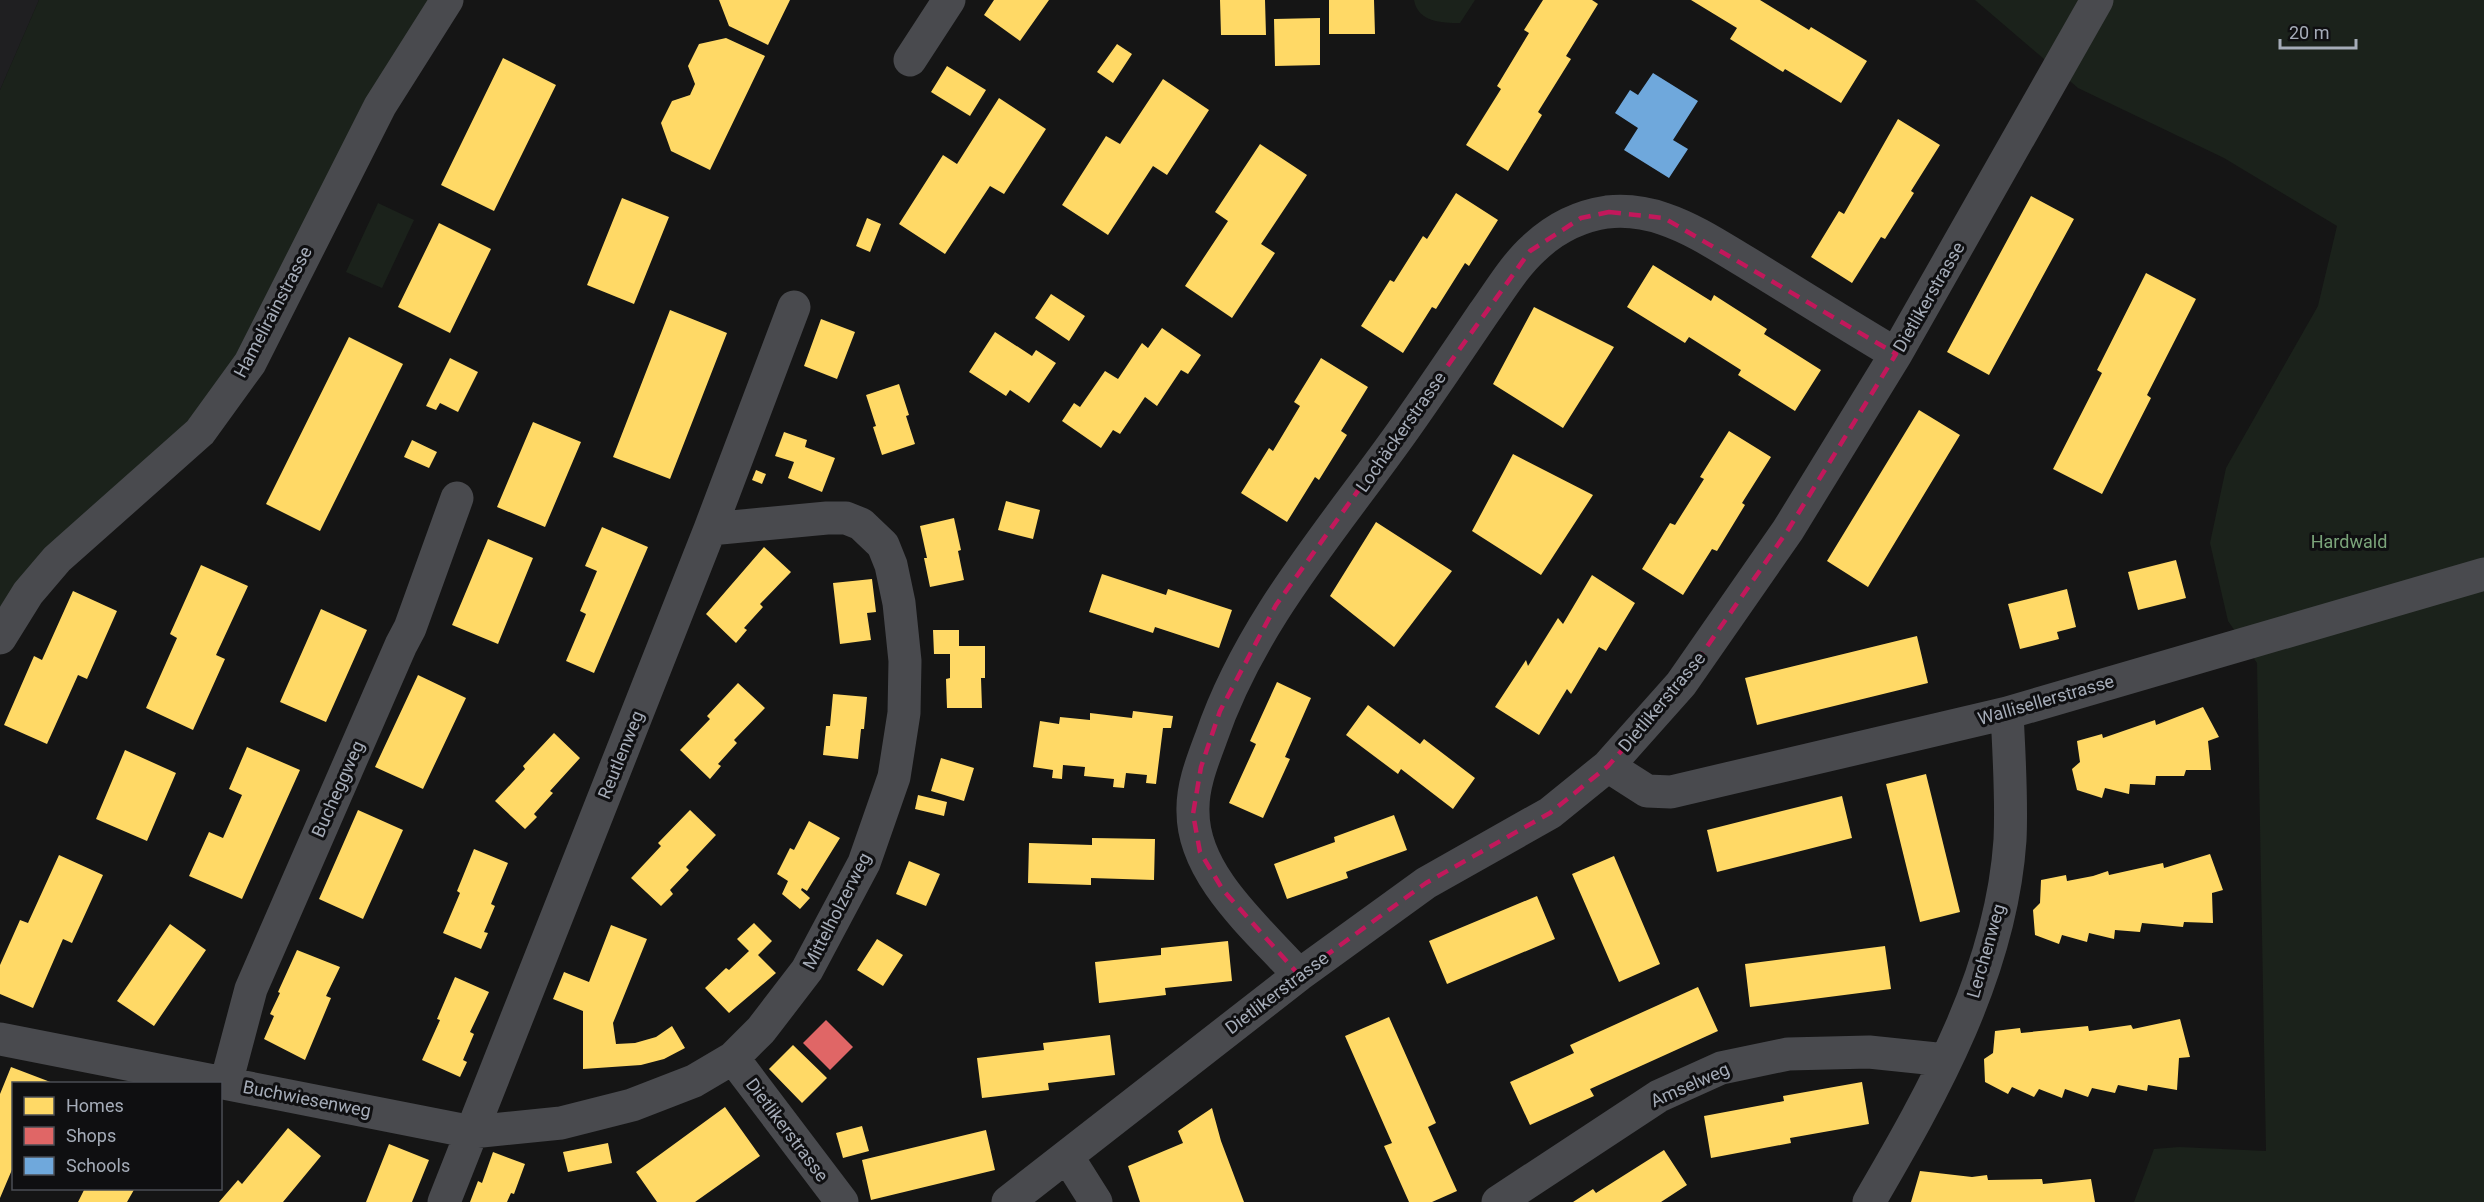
<svg xmlns="http://www.w3.org/2000/svg" width="2484" height="1202" viewBox="0 0 2484 1202" font-family="Roboto,sans-serif">
	<rect width="100%" height="100%" fill="#151515"/>
	<path fill="#1f1f21" d="M0,0h39l-39,90z"/>
	<path fill="#1b221b" d="M39,0h408l-197,363 -250,275v-548z
		M1414,0h61l-15,23c-19,0 -42,-1 -46,-23z
		M1975,0h509v1202h-350l20,-53 25,-2 87,4 -9,-488 -29,-42 -18,-78 16,-75 92,-162 19,-80 -113,-68 -146,-70z
		M378,203l36,17 -32,68 -36,-16z"/>
	<path fill="#ffd966" d="M719,0h71l-22,45 -39,-19z
		M994,0h55l-29,41 -36,-26z
		M1220,0h45l1,35h-45z
		M1329,0h45l1,34h-46z
		M1543,0h49l6,4 -32,52 5,3 -33,53 4,3 -34,56 -42,-26 35,-56 -4,-3 32,-53 -5,-3z
		M1691,0h69l49,30 2,-3 56,34 -26,42 -56,-34 -2,3 -53,-33 7,-11z
		M1320,18v47l-45,1 -1,-47z
		M726,38l39,18 -55,114 -39,-19 -10,-28 11,-22 18,-6 5,-11 -7,-18 11,-22z
		M1117,44l15,10 -19,29 -16,-11z
		M503,58l53,27 -62,126 -53,-26z
		M947,66l39,24 -16,26 -39,-24z
		M1163,79l46,31 -42,65 -14,-9 -45,69 -46,-30 44,-69 14,8z
		M999,98l47,31 -42,65 -14,-8 -45,68 -46,-30 44,-69 14,9z
		M1898,119l42,26 -29,46 3,2 -29,46 -4,-2 -29,46 -41,-26 28,-46 5,3z
		M1260,144l47,31 -46,69 14,9 -43,65 -47,-32 43,-65 -13,-9z
		M1456,193l42,27 -29,46 -4,-3 -29,46 -4,-2 -29,46 -42,-27 29,-46 4,2 29,-46 4,3z
		M2031,196l43,23 -85,156 -42,-23z
		M622,198l47,19 -35,87 -47,-19z
		M867,218l14,6 -11,28 -14,-6z
		M439,223l52,26 -41,84 -52,-26z
		M1653,265l58,36 3,-6 53,34 -3,5 57,36 -26,41 -57,-36 3,-5 -52,-33 -4,6 -58,-36z
		M2146,273l50,26 -49,96 4,3 -49,96 -49,-25 49,-96 -5,-3z
		M1051,294l34,22 -16,25 -34,-23z
		M1534,307l80,40 -51,81 -70,-44z
		M670,310l57,23 -57,146 -57,-22z
		M821,319l34,13 -18,47 -33,-13z
		M1162,328l39,27 -13,19 -7,-4 -24,36 -12,-9 -25,37 -7,-4 -12,18 -39,-27 12,-18 6,4 25,-36 13,8 24,-36 6,5z
		M995,332l37,24 4,-6 20,13 -27,40 -19,-13 -4,6 -37,-24z
		M349,337l54,27 -83,167 -54,-27z
		M450,358l28,14 -20,40 -18,-9 -4,7 -10,-4z
		M1321,358l47,29 -27,44 6,4 -28,45 -4,-3 -28,45 -46,-29 28,-45 4,3 27,-45 -6,-4z
		M899,384l10,31 -3,1 9,28 -33,11 -9,-28 3,-1 -10,-31z
		M1919,410l41,25 -92,152 -41,-26z
		M533,422l48,20 -36,85 -48,-20z
		M1729,431l42,26 -29,46 3,2 -28,46 -5,-2 -29,46 -41,-26 28,-46 5,2 29,-46 -4,-2z
		M784,432l23,8 -2,7 30,11 -13,34 -34,-14 6,-16 -19,-6z
		M412,440l25,12 -8,16 -25,-11z
		M1513,454l80,41 -52,80 -69,-44z
		M756,470l10,4 -4,10 -10,-4z
		M1006,501l34,9 -7,29 -35,-9z
		M954,518l7,32 -3,1 6,29 -34,7 -6,-29h3l-7,-32z
		M1376,522l76,49 -58,76 -64,-51z
		M602,527l46,20 -54,126 -28,-12 20,-47 -6,-3 17,-40 -12,-5z
		M488,539l45,19 -35,86 -46,-19z
		M764,547l27,25 -31,32 3,3 -19,21 3,2 -11,13 -30,-29z
		M2176,560l10,38 -48,12 -10,-38z
		M201,565l47,21 -32,69 9,4 -32,71 -47,-22 31,-70 -7,-4z
		M1102,574l64,21 2,-6 64,21 -13,38 -64,-21 -2,6 -64,-21z
		M1592,575l43,28 -29,48 -7,-4 -28,47 -4,-5 -28,46 -44,-28 31,-47 2,6 30,-48 5,6z
		M872,579l4,33 -9,1 4,27 -31,4 -7,-61z
		M2067,589l9,38 -19,5 2,7 -39,10 -12,-45z
		M73,591l44,20 -30,68 -9,-4 -31,69 -43,-19 30,-69 8,4z
		M321,609l46,21 -41,92 -46,-20z
		M933,630h26v16h26v32h-4l1,30h-35l-1,-29 4,-1v-24h-16z
		M1917,636l11,47 -171,42 -12,-47z
		M418,675l48,23 -43,91 -48,-22z
		M1277,682l34,16 -26,59 5,2 -27,59 -34,-15 27,-59 -6,-3z
		M738,683l27,25 -31,32 3,3 -19,21 3,2 -11,13 -30,-29 30,-31 -3,-3z
		M833,694l34,3 -3,32h-3l-3,30 -35,-4 3,-29h4z
		M1368,705l52,39 4,-5 51,39 -22,31 -52,-40 -3,5 -52,-39z
		M2203,707l16,30 -11,4 3,29h-25l-2,6h-28l-1,9 -25,-1 -1,10 -24,-6 -3,10 -25,-8 -5,-21 8,-7 -3,-21 25,-7 1,4 52,-18 1,5z
		M1133,711l40,5 -2,12h-8l-7,56 -10,-1 1,-8 -21,-2 -2,15 -11,-1 1,-8 -30,-3 1,-9 -22,-2 -1,14 -10,-1 1,-8 -20,-3 7,-46 19,3 1,-7 30,3v-7l42,5z
		M554,733l26,25 -30,33 3,2 -19,21 3,3 -12,12 -30,-28 30,-32 -2,-3z
		M247,747l53,23 -58,129 -53,-23 20,-44 14,6 19,-43 -13,-6z
		M125,750l51,23 -29,68 -51,-22z
		M941,758l33,10 -10,33 -33,-10z
		M1926,774l34,138 -40,10 -34,-138z
		M918,795l29,7 -3,14 -29,-7z
		M1842,796l10,42 -135,34 -10,-42z
		M358,810l45,20 -40,89 -44,-20z
		M690,810l26,25 -30,32 3,3 -19,20 3,4 -12,12 -30,-28 30,-32 -3,-3z
		M1394,815l13,35 -61,22 2,6 -61,21 -13,-35 61,-22 -1,-5z
		M809,821l31,17 -33,53 -5,-3 -1,2 9,8 -10,11 -18,-15 6,-13 -11,-7 13,-26 4,2z
		M1092,838l63,1 -1,41 -63,-2v7l-63,-2 1,-40 63,2z
		M474,849l34,14 -17,41 4,2 -11,26 4,1 -7,16 -38,-16 17,-40 -3,-2z
		M2210,854l13,36 -11,3 1,30 -29,-1 -1,5 -41,-4 -2,9 -25,-2 -1,9 -25,-6 -2,9 -25,-7 -3,9 -24,-9 -2,-25 7,-7 1,-23 25,-5 1,6 26,-5 15,-5 1,4 54,-12 1,5z
		M59,855l44,20 -31,68 -9,-4 -30,69 -33,-14v-29l20,-45 8,3z
		M1614,856l46,108 -41,18 -47,-108z
		M909,861l31,13 -14,32 -30,-12z
		M1537,896l18,43 -108,45 -18,-43z
		M754,923l18,18 -14,14 18,18 -47,40 -24,-25 21,-20 3,2 20,-19 -12,-12z
		M170,924l36,26 -52,76 -37,-25z
		M611,925l36,14 -34,84 3,21 19,-1 21,-6 16,-11 13,22 -21,11 -23,6 -58,4v-58l-30,-12 11,-27 25,10z
		M877,939l26,16 -20,31 -26,-16z
		M1228,941l4,40 -67,7 1,7 -67,8 -4,-41 66,-7v-7z
		M1885,946l6,43 -141,18 -5,-43z
		M297,950l43,17 -14,29 5,2 -26,62 -41,-21 10,-23 -4,-2 10,-21 -2,-1z
		M455,977l34,15 -19,40 4,2 -11,26 4,2 -7,15 -38,-17 18,-40 -3,-1z
		M1698,987l20,44 -128,58 4,7 -64,29 -20,-43 64,-29 -4,-8z
		M1389,1017l47,106 -8,4 29,64 -25,11h-23l-25,-56 8,-3 -47,-107z
		M2180,1019l10,38 -11,1 -2,32 -29,-5 -1,6 -29,-6 -3,8 -23,-5 -4,9 -23,-8 -3,9 -23,-9 -5,8 -22,-10 -4,7 -23,-12 -1,-23 9,-6 2,-22 25,-3 1,5 67,-7 1,5 42,-6 2,4z
		M1110,1035l5,40 -67,8 1,7 -67,8 -5,-40 67,-8 -1,-7z
		M793,1045l34,33 -25,25 -33,-34z
		M11,1067l42,16h-39v82l-14,33v-104z
		M1862,1082l7,42 -79,14 1,5 -80,15 -7,-42 80,-15 -1,-5z
		M725,1107l35,49 -65,46h-38l-21,-30z
		M1212,1108l9,33 23,61h-104l-12,-36 55,-23 -5,-12z
		M862,1126l7,25 -26,7 -7,-25z
		M288,1128l33,28 -38,46h-64l19,-22 4,4z
		M986,1130l9,40 -124,30 -9,-40z
		M608,1143l4,20 -44,9 -5,-20z
		M389,1144l40,16 -17,42h-46z
		M1664,1150l23,35 -26,17h-88l20,-13 3,4z
		M493,1152l32,12 -11,30 -3,-1 -4,9h-37l8,-21 4,2z
		M1920,1171l52,6 15,-2 1,5 54,-1 1,5 48,-5 4,23h-184z
		M85,1188h50l-8,14h-49z"/>
	<path fill="#e06666" d="M826,1020l27,27 -23,23 -27,-27z"/>
	<path fill="#6fa8dc" d="M1653,73l45,28 -25,39 15,9 -19,29 -45,-28 14,-22 -23,-15 15,-23 8,5z"/>
	<g fill="none" stroke-linecap="round" stroke-linejoin="round">
		<path stroke="#494a4e" stroke-width="33" d="M910,60l39,-60
			M0,638l28,-45 29,-34 143,-127 50,-69 130,-257 67,-106
			M1608,766l39,25 24,1 336,-79 477,-139
			M1299,975c-40,-45 -106,-99 -106,-163 -1,-25 9,-50 18,-74 40,-118 125,-212 196,-313 26,-37 51,-74 76,-111 16,-22 31,-48 51,-66 20,-19 46,-32 73,-36 19,-2 40,1 57,7 30,10 58,29 85,45 49,30 98,61 147,90
			M0,1039l472,93 89,-9 71,-18 62,-24 39,-23 28,-28 46,-60 57,-107 30,-86 10,-64 1,-52 -6,-58 -8,-38 -8,-20 -22,-21 -15,-6h-19l-117,11
			M733,1058l109,144
			M226,1083l25,-94 150,-344 9,-17 47,-130
			M1067,1156l29,46
			M444,1202l266,-673 84,-222
			M1008,1202l291,-227 127,-92 124,-70 58,-47 73,-82 107,-154 108,-176 201,-354
			M1498,1202l161,-106 62,-28 67,-14 81,-2 77,8
			M1869,1202c65,-111 132,-230 141,-362 2,-42 -1,-85 -3,-127"/>
	</g>
	<path fill="none" stroke="#c2185b" stroke-width="4.5" stroke-dasharray="12 8" stroke-linejoin="round" d="M1609,212l55,6 232,136 -108,176 -107,154 -73,82 -58,47 -124,70 -127,92 -76,-85 -23,-38 -7,-38 8,-47 19,-56 56,-106 254,-354 51,-33z"/>
	<g text-anchor="middle" stroke-width="6" stroke-linejoin="round" paint-order="stroke">
		<g font-size="18" fill="#a5acb8" stroke="#0f0f11">
			<text transform="translate(1929 297) rotate(-60)" y="6">Dietlikerstrasse</text>
			<text transform="translate(273 312) rotate(-62)" y="6">Hamelirainstrasse</text>
			<text transform="translate(1401 432) rotate(-55)" y="6">Lochäckerstrasse</text>
			<text transform="translate(2046 700) rotate(-16)" y="6">Wallisellerstrasse</text>
			<text transform="translate(1662 702) rotate(-50)" y="6">Dietlikerstrasse</text>
			<text transform="translate(621 755) rotate(-68)" y="6">Reutlenweg</text>
			<text transform="translate(338 789) rotate(-66)" y="6">Bucheggweg</text>
			<text transform="translate(837 911) rotate(-63)" y="6">Mittelholzerweg</text>
			<text transform="translate(1986 951) rotate(-74)" y="6">Lerchenweg</text>
			<text transform="translate(1277 993) rotate(-37)" y="6">Dietlikerstrasse</text>
			<text transform="translate(1690 1085) rotate(-24)" y="6">Amselweg</text>
			<text transform="translate(307 1099) rotate(11)" y="6">Buchwiesenweg</text>
			<text transform="translate(787 1130) rotate(53)" y="6">Dietlikerstrasse</text>
		</g>
		<g font-size="18" fill="#7ba47a" stroke="#0f0f11">
			<text x="2349" y="548">Hardwald</text>
		</g>
	</g>
	<rect x="12" y="1082" width="210" height="108" fill="#0f0f11" stroke="#4b4e54" stroke-width="1.5"/>
	<rect x="24" y="1097" width="30" height="18" fill="#ffd966" stroke="#4b4e54" stroke-width="1.5"/>
	<text x="66" y="1112" font-size="18" fill="#a5acb8">Homes</text>
	<rect x="24" y="1127" width="30" height="18" fill="#e06666" stroke="#4b4e54" stroke-width="1.5"/>
	<text x="66" y="1142" font-size="18" fill="#a5acb8">Shops</text>
	<rect x="24" y="1157" width="30" height="18" fill="#6fa8dc" stroke="#4b4e54" stroke-width="1.5"/>
	<text x="66" y="1172" font-size="18" fill="#a5acb8">Schools</text>
	<path d="M2280 39v9h76v-9" fill="none" stroke="#a5acb8" stroke-width="3"/>
	<text x="2289" y="39" font-size="18" fill="#a5acb8" stroke="#0f0f11" stroke-width="4.5" paint-order="stroke">20 m</text>
</svg>
